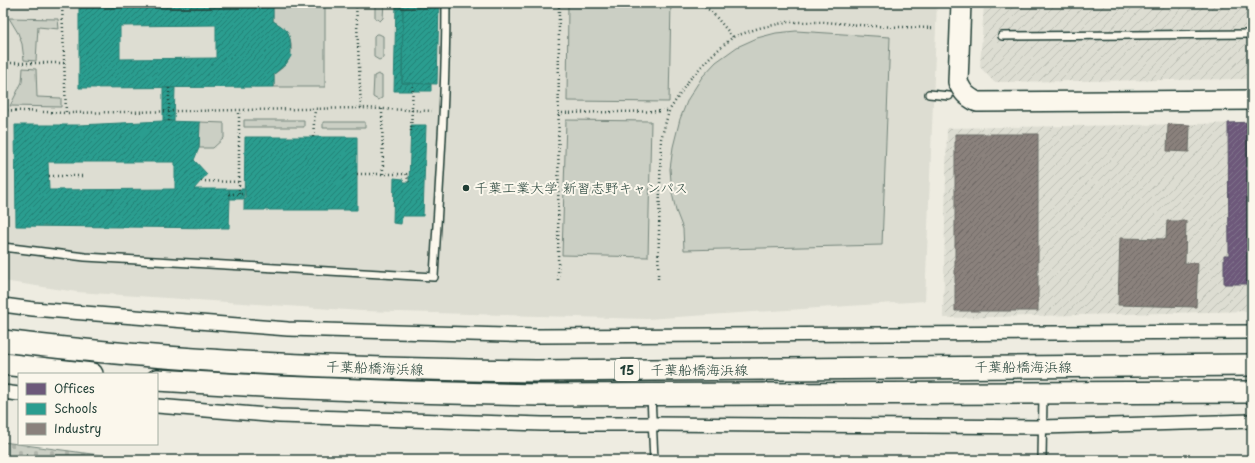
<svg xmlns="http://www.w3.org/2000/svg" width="1255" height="463" viewBox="0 0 1255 463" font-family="'Playpen Sans','Klee One',sans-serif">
	<defs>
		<pattern id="industrial-furrows" width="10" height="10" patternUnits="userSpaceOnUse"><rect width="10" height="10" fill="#ddddd2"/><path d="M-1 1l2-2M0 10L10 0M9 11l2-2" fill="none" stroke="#bdbfb5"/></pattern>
		<pattern id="cemetery-stones" width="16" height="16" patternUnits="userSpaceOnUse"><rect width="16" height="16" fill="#cbcfc4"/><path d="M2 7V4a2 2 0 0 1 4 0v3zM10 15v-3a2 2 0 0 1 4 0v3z" fill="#aeb3a9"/></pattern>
		<pattern id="offices-hatch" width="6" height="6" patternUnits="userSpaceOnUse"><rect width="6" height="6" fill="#6d597a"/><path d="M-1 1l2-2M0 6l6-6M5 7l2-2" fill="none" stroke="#81748c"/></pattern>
		<pattern id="schools-hatch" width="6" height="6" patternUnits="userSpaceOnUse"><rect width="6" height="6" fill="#2a9d8f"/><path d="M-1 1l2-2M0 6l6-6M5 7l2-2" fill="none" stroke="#238176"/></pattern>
		<pattern id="industry-hatch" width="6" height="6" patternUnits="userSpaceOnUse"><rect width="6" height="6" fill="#8a817c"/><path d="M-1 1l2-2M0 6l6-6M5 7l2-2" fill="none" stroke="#706b66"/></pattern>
	</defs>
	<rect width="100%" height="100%" fill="#eeece1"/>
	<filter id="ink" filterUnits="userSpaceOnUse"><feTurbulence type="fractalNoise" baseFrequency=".025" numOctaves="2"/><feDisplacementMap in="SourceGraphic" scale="8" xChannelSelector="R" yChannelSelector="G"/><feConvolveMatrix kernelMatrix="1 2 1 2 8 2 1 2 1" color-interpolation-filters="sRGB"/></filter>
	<g filter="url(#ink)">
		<path fill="#ddddd2" d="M3,3h934l-12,298 -278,18 -285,-8 -285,-19 -74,-11z"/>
		<path fill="url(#industrial-furrows)" d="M984,3h268v76l-258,3 -14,-15z
			M1252,123v188l-309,7 4,-190z"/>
		<path fill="#cbcfc4" stroke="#75867c" d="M375,3h9l-1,15 -3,3 -5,-3z
			M568,3h103l-2,99 -102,-1z
			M325,6v81h-51v-13c4,-3 9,-6 12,-10 7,-9 7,-24 0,-33 -3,-4 -8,-7 -13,-10v-14z
			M9,18l49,1 1,10 -21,-2 -2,34 -12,-1 -2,-16 -4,-11z
			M796,31l94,6 -8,208 -198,5 -1,-21 -7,-18 -4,-18 -2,-24 3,-22 7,-28 8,-20 14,-22 14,-15 21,-15 20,-9 19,-5z
			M376,34h3l4,2v22l-4,2 -5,-3v-21z
			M23,68l13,1 1,28 24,1v9l-51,-1 12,-24z
			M378,74l4,2v22l-4,2 -5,-3 1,-21z
			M244,120h60v7h-60z
			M566,120l85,1 -3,136 -86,-2z
			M200,122l24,1v15l-11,10h-14z
			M323,122h42v6h-42z"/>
		<path fill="url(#cemetery-stones)" stroke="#75867c" d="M3,442l133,18h-133z"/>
		<path fill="url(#offices-hatch)" stroke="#565165" d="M1252,122v162h-28v-29h5l-1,-132z"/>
		<path fill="url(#schools-hatch)" stroke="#278074" fill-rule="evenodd" d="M109,3h118v4h46v14l8,5 6,5 3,8 1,17 -5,8 -12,10v13l-195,1v-80l30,-1zM216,25v33l-96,1v-33z
			M396,3h7l-1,80 29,1v7h-37z
			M403,3h36l-2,81 -35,-1z
			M163,88h12l-1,33h-11z
			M163,121l37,1 -1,26 -5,12 13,14 -13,15h35l1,10 -1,29 -213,-2 -1,-101h64zM48,162h127v27l-126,1z
			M411,125h15l-3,91h-21l-1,8 -8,-1 1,-45 9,1 1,3h5z
			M245,137h112v73h-113z
			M229,189h16l1,10h-16z"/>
		<path fill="url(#industry-hatch)" stroke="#6a6d66" d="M1168,124l22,1 -1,27 -22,-1z
			M955,134h83v177h-83z
			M1167,221h19l-1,42h13l-2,44 -78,-2 2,-67 46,1z"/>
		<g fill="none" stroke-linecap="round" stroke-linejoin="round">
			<g stroke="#1f3d34" stroke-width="10">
				<path id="lane" d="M1002,36l250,-2
					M929,94l20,2
					M3,247l82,10 349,20c5,-91 12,-183 12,-274
					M651,396l3,64
					M1042,460l1,-66"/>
			</g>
			<g stroke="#1f3d34" stroke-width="16">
				<path id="street" d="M3,305l30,4 255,20 250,7 714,-4
					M3,392l16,2
					M157,406l122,10 263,8h111l389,3 210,-6"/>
			</g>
			<g stroke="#1f3d34" stroke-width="22">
				<path id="secondary" d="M961,3l-3,79c5,11 8,14 19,20l275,-2"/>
			</g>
			<g stroke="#1f3d34" stroke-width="24">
				<path id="primary" d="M3,341c177,22 355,28 533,30l716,-6
					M3,364l89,10
					M157,380l123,7 130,5 130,3 712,-3"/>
			</g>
			<path stroke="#1f3d34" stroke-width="2.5" stroke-dasharray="1 3" stroke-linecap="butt" d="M62,3l4,110 295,-5 71,3
				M108,3v1
				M356,3l5,105
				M698,3l13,8 22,26
				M3,63h61
				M382,109l1,65h23l3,8
				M3,110l63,3
				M558,113l111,-2
				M169,121v-33
				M411,131l2,-47
				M313,137l2,-28
				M357,174h26
				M49,176h36
				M201,181l38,1
				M229,194h16
				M239,194v-84
				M658,279l3,-140 8,-28 20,-31 22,-24 22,-19 26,-9 29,-6h36l48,4 61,2
				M558,280l1,-277"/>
			<use href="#lane" stroke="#fbf7ec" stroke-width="7"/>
			<use href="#street" stroke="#fbf7ec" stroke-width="13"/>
			<use href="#secondary" stroke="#fbf7ec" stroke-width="19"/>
			<use href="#primary" stroke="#fbf7ec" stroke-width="21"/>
		</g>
	</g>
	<circle fill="#1f3d34" stroke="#fbf7ec" stroke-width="1.5" cx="466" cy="188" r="4"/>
	<g text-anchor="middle" stroke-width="4" stroke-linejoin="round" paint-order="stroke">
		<rect fill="#fbf7ec" stroke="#61756b" stroke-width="1" x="615" y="359" width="24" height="22" rx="3"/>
		<g font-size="13" font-weight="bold" fill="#1f3d34">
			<text x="627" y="375">15</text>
		</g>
		<g font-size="14" fill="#1f3d34" stroke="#fbf7ec" text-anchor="start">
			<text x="474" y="193">千葉工業大学 新習志野キャンパス</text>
		</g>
		<g font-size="14" fill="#1f3d34" stroke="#fbf7ec">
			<text x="1023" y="372">千葉船橋海浜線</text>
			<text transform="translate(375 368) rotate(2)" y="5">千葉船橋海浜線</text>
			<text x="699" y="375">千葉船橋海浜線</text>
		</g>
	</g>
	<rect width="1255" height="463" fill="none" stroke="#fbf7ec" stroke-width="16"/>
	<rect x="8" y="8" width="1239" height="447" fill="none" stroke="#1f3d34" stroke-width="1.5" filter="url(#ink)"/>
	<rect x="18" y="373" width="140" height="72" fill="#fbf7ec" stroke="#a3ada2"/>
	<rect x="26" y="383" width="20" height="12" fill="#6d597a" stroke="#a3ada2"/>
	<text x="54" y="393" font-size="12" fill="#1f3d34">Offices</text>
	<rect x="26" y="403" width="20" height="12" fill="#2a9d8f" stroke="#a3ada2"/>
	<text x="54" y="413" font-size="12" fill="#1f3d34">Schools</text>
	<rect x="26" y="423" width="20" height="12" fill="#8a817c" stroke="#a3ada2"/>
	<text x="54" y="433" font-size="12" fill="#1f3d34">Industry</text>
</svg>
